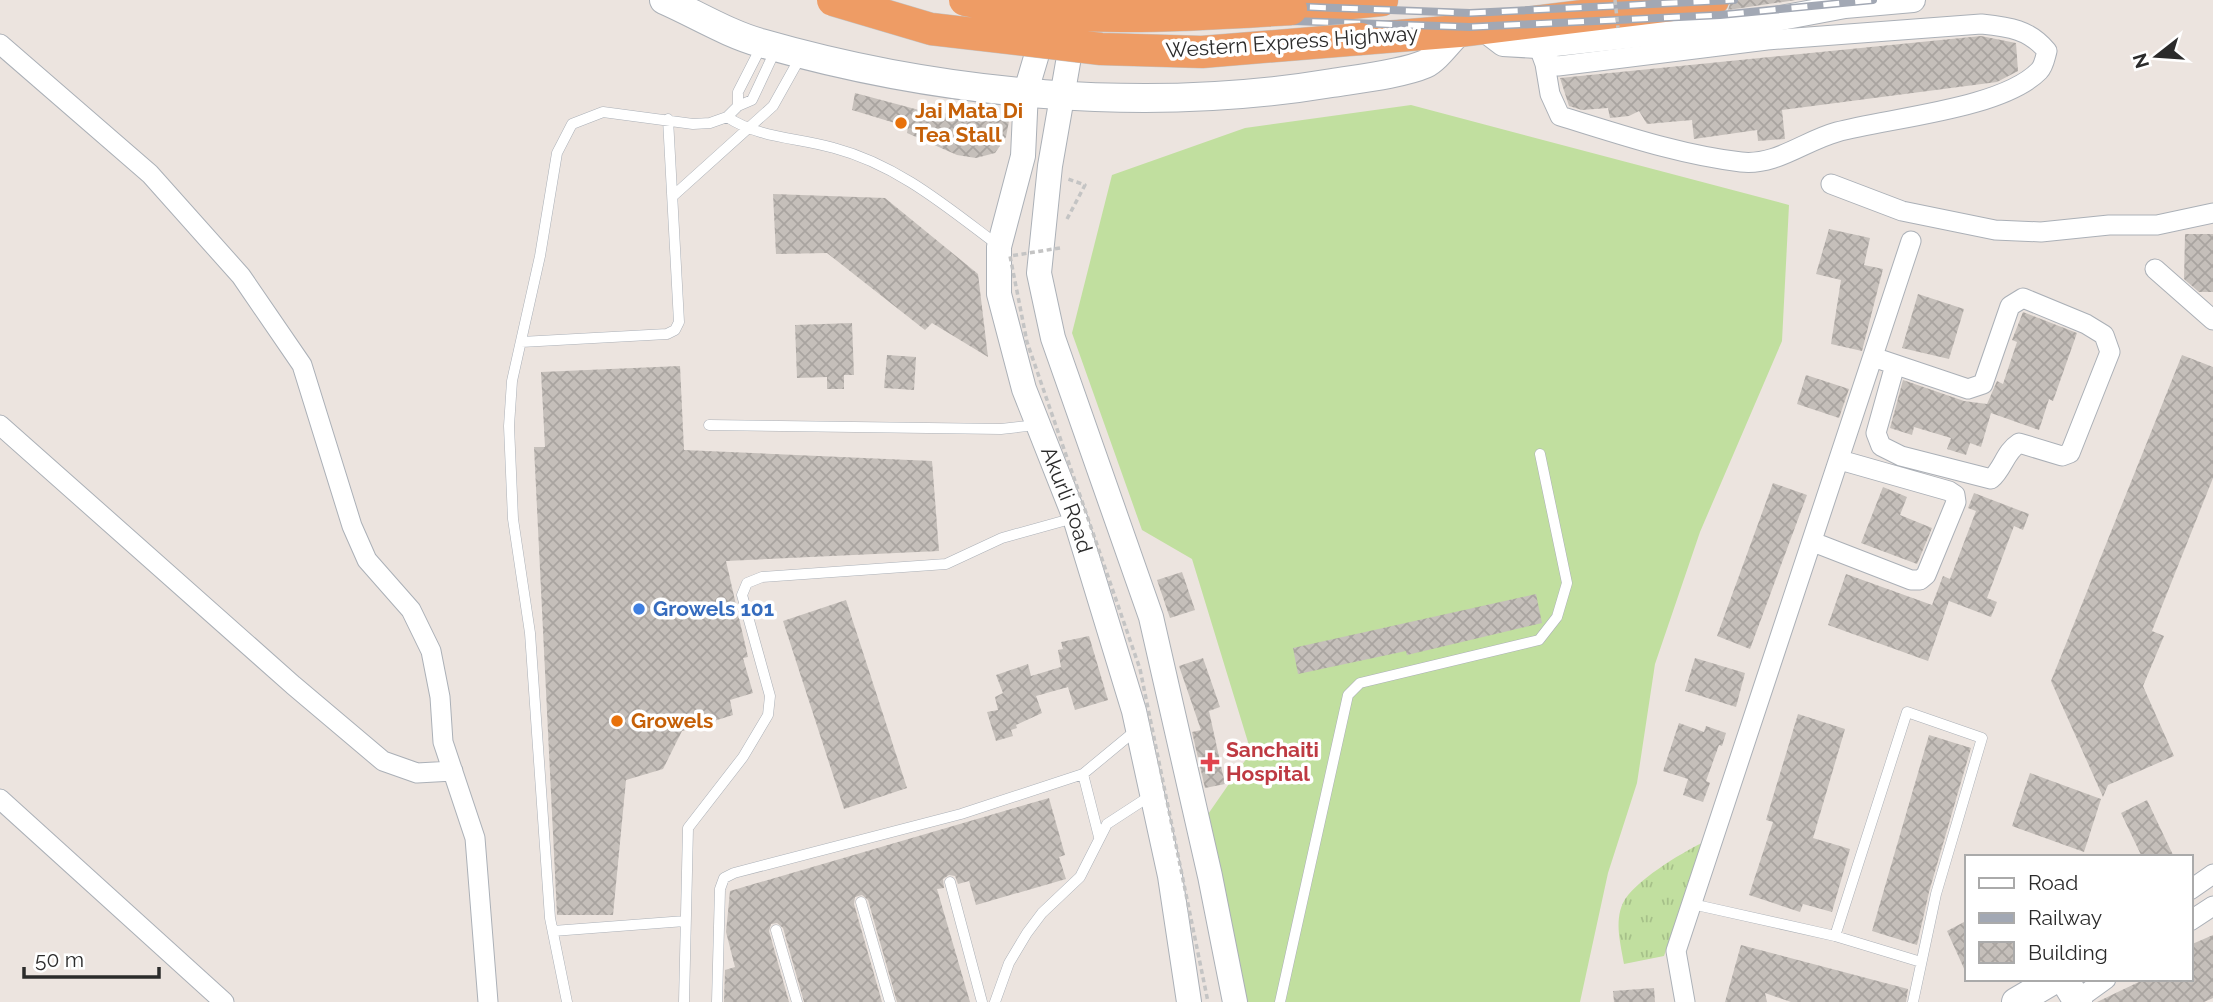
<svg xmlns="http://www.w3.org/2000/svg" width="2213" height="1002" viewBox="0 0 2213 1002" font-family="Raleway,sans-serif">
	<defs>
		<pattern id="park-tufts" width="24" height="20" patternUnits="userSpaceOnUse" patternTransform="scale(1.75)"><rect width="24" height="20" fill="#c1df9f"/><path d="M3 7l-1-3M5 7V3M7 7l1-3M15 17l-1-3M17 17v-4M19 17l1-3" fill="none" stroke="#a6c089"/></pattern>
		<pattern id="building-cross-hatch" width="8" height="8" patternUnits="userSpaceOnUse" patternTransform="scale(1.75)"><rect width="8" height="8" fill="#c5bfba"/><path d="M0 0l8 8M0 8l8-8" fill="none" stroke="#a9a4a0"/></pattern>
	</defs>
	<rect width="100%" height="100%" fill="#ece4df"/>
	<path fill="#c1df9f" d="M1411,105l378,100 -7,136 -82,191 -45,132 -18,119 -29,90 -28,129h-335l-41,-182 47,-68 -59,-193 -50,-29 -70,-197 40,-158 133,-47z"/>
	<path fill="url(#park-tufts)" d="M1702,843l-38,113 -40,8c-3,-19 -10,-42 -1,-61 10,-21 58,-50 79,-60z"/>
	<path fill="url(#building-cross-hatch)" d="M1731,0h65l-68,10z
		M1981,36l35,7 2,28 -21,11 -215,28 3,29 -27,2 -1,-11 -63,9 -2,-19 -45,4 -8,-13 -10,5 -19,2 -2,-10 -26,2 -13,-4 -9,-28z
		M855,93l64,17 90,11 -3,16 -11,16 -19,5 -19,-3 -50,-22 1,-6 -56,-17z
		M773,194l112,4 93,76 10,83 -56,-34 -7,7 -98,-77 -51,1z
		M1829,229l41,9 -6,27 19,4 -21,82 -31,-7 10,-64 -25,-6z
		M2185,234h28v58h-14l-15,-13z
		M1918,294l46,15 -15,50 -47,-11z
		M2023,312l54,21 -24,68 -4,-2 -10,31 -48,-17 -10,34 -11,-4 -4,12 -19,-6 4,-11 -37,-11 -2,8 -22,-7 13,-48 61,21 23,3 10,-23 6,3 14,-42 -5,-2z
		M852,323l2,52h-10v14h-17v-12l-30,1 -2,-53z
		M887,355l29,2 -2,33 -30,-2z
		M2182,355l31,12v111l-61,153 12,5 -21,50 31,70 -66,29 -5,12 -52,-116z
		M680,366l4,84 248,11 7,90 -213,10 22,96 -5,1 10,35 -23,7 3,15 -51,16 -19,38 -37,11 -13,135h-56l-23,-468h11l-4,-75z
		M1806,375l43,14 -10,29 -42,-14z
		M1773,483l34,12 -57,154 -33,-13z
		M1883,487l24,10 -7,18 32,13 -15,36 -56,-21z
		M1974,493l55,21 -6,16 -9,-4 -27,72 10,4 -6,15 -42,-16 -21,60 -100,-36 18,-51 86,31 11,-29 7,3 26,-68 -8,-3z
		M1182,572l13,38 -25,8 -13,-38z
		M1536,594l6,29 -135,32 -1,-4 -108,23 -5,-26z
		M846,600l61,188 -63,21 -61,-188z
		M1089,636l19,64 -33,10 -7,-23 -32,9 6,17 -26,12 1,3 -6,2 2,6 -17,5 -9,-29 11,-2 -3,-13 8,-4 -7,-18 32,-11 3,12 30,-9 -3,-17 5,-1 -2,-7z
		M1203,658l17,49 -11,4 16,73 -20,4 -13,-56 9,-2 -22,-64z
		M1695,658l50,15 -9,34 -51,-16z
		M1798,714l47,15 -32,109 37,11 -18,63 -29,-8 -3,8 -51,-17 24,-73 -7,-2z
		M1679,723l25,9 2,-6 20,7 -4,13 -3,-1 -13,36 4,2 -7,19 -20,-7 5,-16 -25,-8z
		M1929,735l42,13 -42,144 -12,53 -45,-14z
		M2030,773l71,26 -17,53 -72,-26z
		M1049,798l16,57 -6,2 7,22 -90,26 -7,-24 -11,3 -3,-8 -6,-1 -6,4 1,9 -7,1 33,113h-73l-29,-102 -6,-5 -7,2 -1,7 28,98h-78l-21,-74 -6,-5 -6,1 -2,7 20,71h-65l1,-32 10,-3 -9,-35 4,-41z
		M2147,800l27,57h-32l-21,-44z
		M1966,921v52l-19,-42z
		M2213,935v63l-9,4h-107l48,-23h45v-34z
		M1741,945l167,44 -2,13h-115l-26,-9 2,9h-42z
		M1654,988l1,14h-41l-1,-11z"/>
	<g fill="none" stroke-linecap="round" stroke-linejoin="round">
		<g stroke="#abb0b7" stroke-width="11">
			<path id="service" d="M738,106l14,-6 23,-49
				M727,117c34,22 69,20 107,31 64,17 113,59 165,98
				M673,196l100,-90 28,-50
				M521,342l146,-8 8,-4 4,-8 -11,-203
				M709,425l292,4 36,-4
				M1083,774l16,63
				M950,882l32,120
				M861,902l29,100
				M1692,904l143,32 86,26
				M776,930l21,72
				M553,931l132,-10
				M1835,936l72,-224 75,26 -46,156 -23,108
				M567,1002l-17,-84 -20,-285 -17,-114 -4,-93 3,-45 28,-125 17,-103 15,-29 31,-12 90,12 17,-1 17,-6 11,-11v-14l23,-45
				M684,1002l4,-174 55,-71 25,-42 2,-19 -28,-101 5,-12 15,-6 184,-13 56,-26 72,-20
				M717,1002l3,-113 4,-11 10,-5 227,-59 122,-40 52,-43
				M995,1002l14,-39 18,-30 15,-20 38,-36 27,-53 43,-28
				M1280,1002l68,-307 12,-12 179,-43 18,-23 10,-34 -27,-129"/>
		</g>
		<g stroke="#abb0b7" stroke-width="21">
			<path id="minor" d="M0,44l150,130 91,102 61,89 50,161 15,34 44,50 20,41 9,46 3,45 32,96 13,164
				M1541,53l4,11 13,2 209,-26 -1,-11
				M1545,64l5,30 10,22c59,18 120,39 181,46 35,4 63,-21 96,-30 51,-14 165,-23 202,-61 5,-5 6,-13 8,-20 -18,-22 -38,-24 -66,-27l-214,16
				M1831,184l71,27 93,19 46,2 68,-7h48l56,-12
				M2155,269l58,51
				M1873,357l95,32 15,-5 27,-78 13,-8 63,26 18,11 6,17 -40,101 -8,3 -43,-13c-14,9 -16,26 -28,36l-90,-23 -20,-10 -5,-13 19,-68
				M0,425l293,260 90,76 34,12 36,-2
				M1813,542l98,38h9l6,-5 30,-73 -1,-7 -6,-4 -109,-31
				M0,799l224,203
				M2190,890l23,-16
				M2190,921l23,-15
				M2077,1000l29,-21
				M1685,1002l-9,-51 235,-710"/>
		</g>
		<g stroke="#abb0b7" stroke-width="26">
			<g id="tertiary">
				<path id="s1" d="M1045,27l-19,64 -3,65 -24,91v47l25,95 51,129 59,193 36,165 19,126"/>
				<path d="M1074,28l-24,138 -11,107 14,65 98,279 59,259 25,126"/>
				<path d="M1482,28l21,16 34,2 228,-25 80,-15 68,-6"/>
			</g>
		</g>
		<g stroke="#abb0b7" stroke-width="30">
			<path id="secondary" d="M664,0c32,14 64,34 97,43 181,52 385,71 571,40 25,-4 70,-9 93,-19 11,-5 24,-24 34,-33
				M2064,979l14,23
				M2016,1002l39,-23"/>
		</g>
		<g stroke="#c4c4c4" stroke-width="33">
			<path id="trunk" d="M1291,9l91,-9
				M1361,39l98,-8 254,-31"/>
		</g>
		<path stroke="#c4c4c4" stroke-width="3.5" stroke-dasharray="5 3.5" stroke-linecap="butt" d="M1067,219l18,-34 -17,-6"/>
		<use href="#service" stroke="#fff" stroke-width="10"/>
		<use href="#minor" stroke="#fff" stroke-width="19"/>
		<use href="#tertiary" stroke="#fff" stroke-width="24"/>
		<use href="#secondary" stroke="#fff" stroke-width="28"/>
		<use href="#trunk" stroke="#ee9c65" stroke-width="32"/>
		<g stroke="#a2a8b4" stroke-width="8">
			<path id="rail" d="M961,0l182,16 327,11 250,-12 153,-15
				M1118,0l352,13 264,-13"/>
		</g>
		<use href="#rail" stroke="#fff" stroke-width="5" stroke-dasharray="16" stroke-linecap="butt"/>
		<g stroke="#c4c4c4" stroke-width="33" stroke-linecap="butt">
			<path id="trunk-bridge" d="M833,0l98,29 170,20 101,3 159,-13
				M965,0c108,24 216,16 326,9"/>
		</g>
		<path stroke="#c4c4c4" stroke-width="3.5" stroke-dasharray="5 3.5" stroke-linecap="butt" d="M1615,0l3,28
			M1060,248l-50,8 17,86 113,327 68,333"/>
		<use href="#trunk-bridge" stroke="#ee9c65" stroke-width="32"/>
	</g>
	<g fill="#e8710a" stroke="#fff" stroke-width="2.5">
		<circle cx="901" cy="123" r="7"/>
		<circle cx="617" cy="721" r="7"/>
	</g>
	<circle fill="#3f7fe0" stroke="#fff" stroke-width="2.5" cx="639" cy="609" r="7"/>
	<path fill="#e0444e" stroke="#fff" stroke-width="2.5" d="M1206.5 751.5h7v7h7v7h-7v7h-7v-7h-7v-7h7z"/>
	<g text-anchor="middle" stroke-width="7" stroke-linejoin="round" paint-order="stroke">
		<g font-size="21" fill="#2b2b2b" stroke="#fff">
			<text transform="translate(1292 42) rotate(-4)" y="7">Western Express Highway</text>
			<text dy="7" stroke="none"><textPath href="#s1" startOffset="490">Akurli Road</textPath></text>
		</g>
		<g font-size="21" font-weight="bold" fill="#c56008" stroke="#fff" text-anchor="start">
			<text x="915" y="118">Jai Mata Di<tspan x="915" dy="24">Tea Stall</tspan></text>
			<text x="631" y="728">Growels</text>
		</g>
		<g font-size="21" font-weight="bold" fill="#366cbe" stroke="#fff" text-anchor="start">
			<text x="653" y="616">Growels 101</text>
		</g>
		<g font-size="21" font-weight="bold" fill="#be3a42" stroke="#fff" text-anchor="start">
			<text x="1226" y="757">Sanchaiti<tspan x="1226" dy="24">Hospital</tspan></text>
		</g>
	</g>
	<rect x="1965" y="855" width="228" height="126" fill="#ffffff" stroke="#aaaaaa" stroke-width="2"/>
	<rect x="1979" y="878" width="35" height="10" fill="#ffffff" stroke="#aaaaaa" stroke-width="2"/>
	<text x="2028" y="890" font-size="21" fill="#2b2b2b">Road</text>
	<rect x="1979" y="913" width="35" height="10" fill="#a2a8b4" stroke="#aaaaaa" stroke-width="2"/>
	<text x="2028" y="925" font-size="21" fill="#2b2b2b">Railway</text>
	<rect x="1979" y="942" width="35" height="21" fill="url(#building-cross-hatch)" stroke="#aaaaaa" stroke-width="2"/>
	<text x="2028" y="960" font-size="21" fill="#2b2b2b">Building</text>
	<g transform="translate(2157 56) rotate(253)" stroke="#ffffff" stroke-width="5" paint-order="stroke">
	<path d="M0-5L12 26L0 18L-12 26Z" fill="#2b2b2b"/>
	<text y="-10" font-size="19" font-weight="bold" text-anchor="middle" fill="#2b2b2b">N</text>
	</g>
	<path d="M24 967v10h135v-10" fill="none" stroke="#2b2b2b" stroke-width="3.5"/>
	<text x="35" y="967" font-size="21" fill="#2b2b2b" stroke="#ffffff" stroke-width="5" paint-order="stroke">50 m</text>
</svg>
